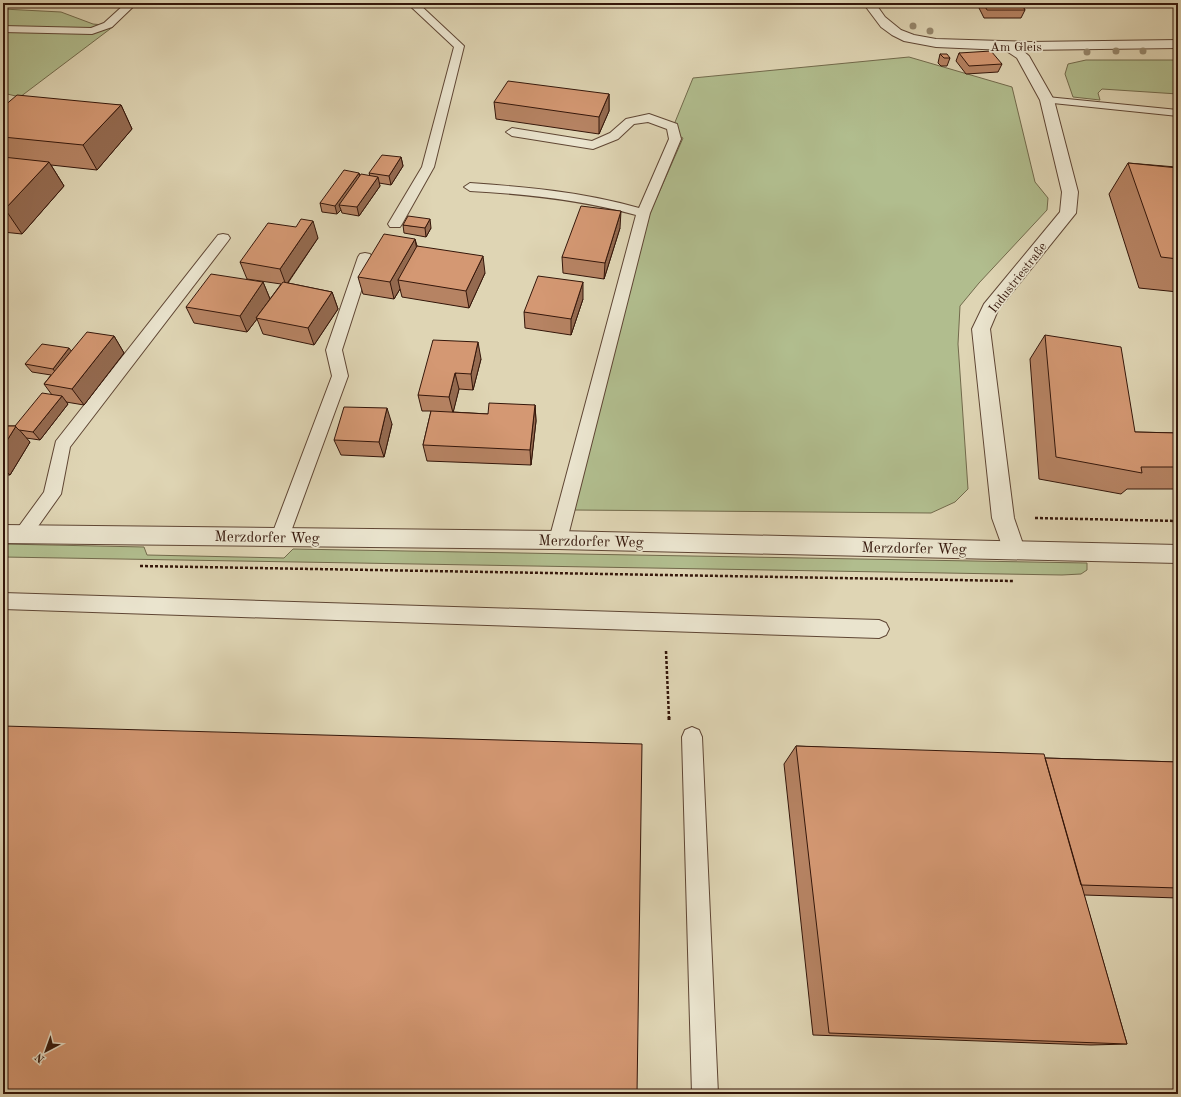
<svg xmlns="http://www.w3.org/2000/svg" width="1181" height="1097" viewBox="0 0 1181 1097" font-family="'Old Standard TT',serif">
	<rect width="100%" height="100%" fill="#dfd5b4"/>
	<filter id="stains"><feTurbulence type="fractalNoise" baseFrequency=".005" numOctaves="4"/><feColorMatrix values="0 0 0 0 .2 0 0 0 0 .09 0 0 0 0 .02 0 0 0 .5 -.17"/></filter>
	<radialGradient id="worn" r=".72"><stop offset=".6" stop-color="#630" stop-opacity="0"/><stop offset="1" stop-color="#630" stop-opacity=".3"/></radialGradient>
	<path fill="#b1bd8e" stroke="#726a4c" d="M3,9l58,3 32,12 21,2 -94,71 -17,-4z
		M909,57l103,30 23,95 13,16 -1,12 -68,73 -19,23 -2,38 10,145 -13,13 -24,11 -358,-3 77,-297 33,-75 -12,-6 22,-54z
		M1086,60h92v34l-76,-5 -4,4 2,7 -27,-3 -8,-23 3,-10z
		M3,544l141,3 3,8 137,3 9,-9 794,14v7l-6,4 -19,1 -1059,-18z"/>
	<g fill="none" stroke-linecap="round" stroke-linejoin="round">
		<g stroke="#5f4634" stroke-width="2">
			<path id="service" d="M126,3h11l-25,24 -20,7 -89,-2v-6l88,2 13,-5z
				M407,3h11l46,43 -30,121 -32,57 -2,3h-10l-2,-3 34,-57 32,-120z
				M1047,97l131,13v6l-135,-14 -2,-2z
				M649,114l28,10 4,15 -31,74 -83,327 -3,5 -6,2 -6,-2 -3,-5 87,-325c-54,-15 -110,-21 -166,-24l-6,-4 6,-4c57,4 114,9 169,25l30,-69 -2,-10 -19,-7 -14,2 -16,15 -25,10 -81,-13 -6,-4 6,-4 80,13 18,-8 16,-14z
				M223,234l5,1 2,3 -2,3 -158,206 -9,47 -32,45 -6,2 -6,-2 -3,-5 3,-5 27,-37 12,-51 162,-206z
				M365,253l5,1 2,3 -30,93 6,26 -59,161 -3,5 -6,2 -6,-2 -3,-5 61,-161 -6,-26 32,-93 2,-3z
				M3,593l876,27 7,3 3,6 -3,6 -7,3 -876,-29z
				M692,727l7,3 3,7 16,357h-26l-10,-357 3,-7z"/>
		</g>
		<g stroke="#5f4634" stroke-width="2">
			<path id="minor" d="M863,3h12l10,14 16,13 13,5 22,4 94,3 148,-2v8l-156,2 7,6 25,44 24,92 -2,21 -78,97 -8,19 24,189 11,32 -3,7 -8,2 -8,-2 -14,-39 -20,-189 12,-25 76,-92 2,-20 -22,-92 -23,-42 -12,-8 -69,-3 -32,-6 -12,-6 -11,-8z"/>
		</g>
		<g stroke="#5f4634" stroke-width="2">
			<path id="tertiary" d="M3,525l555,6 620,14v18l-620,-14 -555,-6z"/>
		</g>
		<path stroke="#34160a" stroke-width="2.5" stroke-dasharray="3 2" stroke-linecap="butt" d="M1035,518l143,3
			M140,566l874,15
			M666,651l3,67"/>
		<path stroke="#34160a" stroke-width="3" stroke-dasharray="4 2.5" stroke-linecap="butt" d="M669,717v3"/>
		<use href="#service" fill="#eae4ce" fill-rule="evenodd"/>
		<use href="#minor" fill="#eae4ce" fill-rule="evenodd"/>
		<use href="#tertiary" fill="#eae4ce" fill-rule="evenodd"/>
	</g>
	<g fill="#96876c">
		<circle cx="913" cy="26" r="3.5"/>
		<circle cx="930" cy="31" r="3.5"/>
		<circle cx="1116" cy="51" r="3.5"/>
		<circle cx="1143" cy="51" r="3.5"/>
		<circle cx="1087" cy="52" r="3.5"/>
	</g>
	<path fill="#b68363" stroke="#34160a" d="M908,3h33l-32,1z
		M981,3h40l4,7 -4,8h-37l-5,-10z
		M959,53l43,11 -4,8 -32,2 -10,-13z
		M940,54l10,4 -3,8h-6l-3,-3z
		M609,94v17l-10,23 -103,-15 -2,-17z
		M121,105l11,24 -35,41 -46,-5 13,21 -42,48 -19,-2v-125z
		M401,157l2,9 -12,19 -12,-2 1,3 -21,30 -17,-3 -1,-3 -4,4 -15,-2 -2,-9 39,-30 1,3h10l-1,-3z
		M1128,163l48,4 2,-3v128l-39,-4 -30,-94z
		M403,225l28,3 -5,9 -22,-4z
		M620,228l-16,51 -41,-6 -1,-16z
		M318,238l-30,45 44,9 6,17 -24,36 -51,-11 -6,-15 -10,13 -53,-9 -8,-16 77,-25 7,17 11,-15 -34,-5 -7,-17z
		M415,239l2,7 68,27 -16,35 -67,-11 -2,-8 -6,10 -31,-5 -5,-17z
		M583,299l-12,36 -46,-7 -1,-16z
		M1045,335l90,97 43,1v56h-51l-6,5 -82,-15 -9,-120z
		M114,336l10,17 -40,52 -18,-3 2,2 -28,36 -14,-2 4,4 -20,33h-7v-49h12l37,-31 -8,-11 7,-9 -19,-3 -7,-8 46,-13z
		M481,359l-8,31 -14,-1 -6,23 35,2 47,-9 1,16 -5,44 -104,-4 -4,-16 8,-34h-9l-4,-16z
		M392,424l-8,33 -43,-2 -7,-15z
		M796,746l249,12 133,4v136l-94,-3 43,149 -36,1 -278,-10 -29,-271z"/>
	<path fill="#946a50" stroke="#34160a" d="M609,94v17l-10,23v-17z
		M121,105l11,24 -35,41 -14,-25z
		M401,157l2,9 -12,19 -2,-9z
		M49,162l15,24 -42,48 -17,-25z
		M359,173l2,8 -22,24 2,5 -4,4 -2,-8z
		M378,177l2,9 -21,30 -2,-9z
		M621,211l-1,17 -16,51 1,-16z
		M430,219l1,9 -5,9 -1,-9z
		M313,221l5,17 -32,47 -6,-16z
		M415,239l3,17 -20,24 2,9 -6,10 -4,-17z
		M483,256l2,17 -16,35 -3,-17z
		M263,282l7,17 -14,19 1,1 -10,13 -7,-16z
		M583,282v17l-12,36v-16z
		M332,292l6,17 -24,36 -6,-17z
		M114,336l10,17 -40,52 -12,-16z
		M478,342l3,17 -8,31 -2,-16z
		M69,348l6,8 -16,21 -6,-8z
		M455,373l4,16 -6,24 -4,-16z
		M62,396l6,8 -28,36 -7,-8z
		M535,405l1,16 -5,44 -1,-15z
		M387,408l5,16 -8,33 -5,-15z
		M16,426l14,16 -20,33 -7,-7v-21z"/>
	<path fill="#d49873" stroke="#34160a" d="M983,3h38l4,7h-38z
		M991,51l11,13 -33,2 -10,-13z
		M940,54h7l3,4h-6z
		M508,81l101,13 -10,23 -105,-15z
		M17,95l104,10 -38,40 -80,-8v-30z
		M382,155l19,2 -12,19 -20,-3z
		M3,157l46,5 -44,47h-2z
		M1128,163l50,5v91l-17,-2z
		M344,170l15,3 -24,33 -15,-3z
		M361,174l17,3 -21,30 -18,-2z
		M581,206l40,5 -16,52 -43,-6z
		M408,216l22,3 -5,9 -22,-3z
		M301,219l12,2 -33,48 -40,-7 28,-39 28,4z
		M384,234l31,5 -25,43 -32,-5z
		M417,246l66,10 -17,35 -68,-11z
		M211,274l52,8 -23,34 -54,-9z
		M538,276l45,6 -12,37 -47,-7z
		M283,282l49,10 -24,36 -52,-10z
		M87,332l27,4 -42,53 -28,-5z
		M1045,335l76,12 14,85 43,1v34h-37l1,6 -86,-16z
		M433,340l45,2 -7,32 -16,-1 -6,24 -31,-2z
		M42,344l27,4 -16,21 -28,-5z
		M42,393l20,3 -29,36 -14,-2 -4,-4z
		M489,403l46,2 -5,45 -107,-5 8,-34 57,3z
		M344,407l43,1 -8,34 -45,-2z
		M3,426h13l-13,21z
		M3,726l639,18 -5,350h-634z
		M796,746l248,8 83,290 -298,-11z
		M1045,758l133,4v126l-97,-3z"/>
	<g text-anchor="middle" stroke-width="3.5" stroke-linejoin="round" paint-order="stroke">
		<g font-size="13" fill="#34160a" stroke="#eae4ce">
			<text x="1016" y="51">Am Gleis</text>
			<text transform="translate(1017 277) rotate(-52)" y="5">Industriestraße</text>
		</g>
		<g font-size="15" fill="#34160a" stroke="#eae4ce">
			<text transform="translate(267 537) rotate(1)" y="5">Merzdorfer Weg</text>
			<text transform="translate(591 541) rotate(1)" y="5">Merzdorfer Weg</text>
			<text transform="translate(914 548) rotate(1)" y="5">Merzdorfer Weg</text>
		</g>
	</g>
	<rect width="1181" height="1097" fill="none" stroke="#dfd5b4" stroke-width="16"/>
	<rect x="4" y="4" width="1173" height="1089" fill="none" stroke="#34160a" stroke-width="2"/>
	<rect x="8" y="8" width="1165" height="1081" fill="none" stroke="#34160a"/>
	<g transform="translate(46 1051) rotate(221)" stroke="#eae4ce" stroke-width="3" paint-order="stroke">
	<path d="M0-3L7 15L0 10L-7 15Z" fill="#34160a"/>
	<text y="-6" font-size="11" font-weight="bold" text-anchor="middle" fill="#34160a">N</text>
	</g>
	<rect width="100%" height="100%" filter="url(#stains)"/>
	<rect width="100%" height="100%" fill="url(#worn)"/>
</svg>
